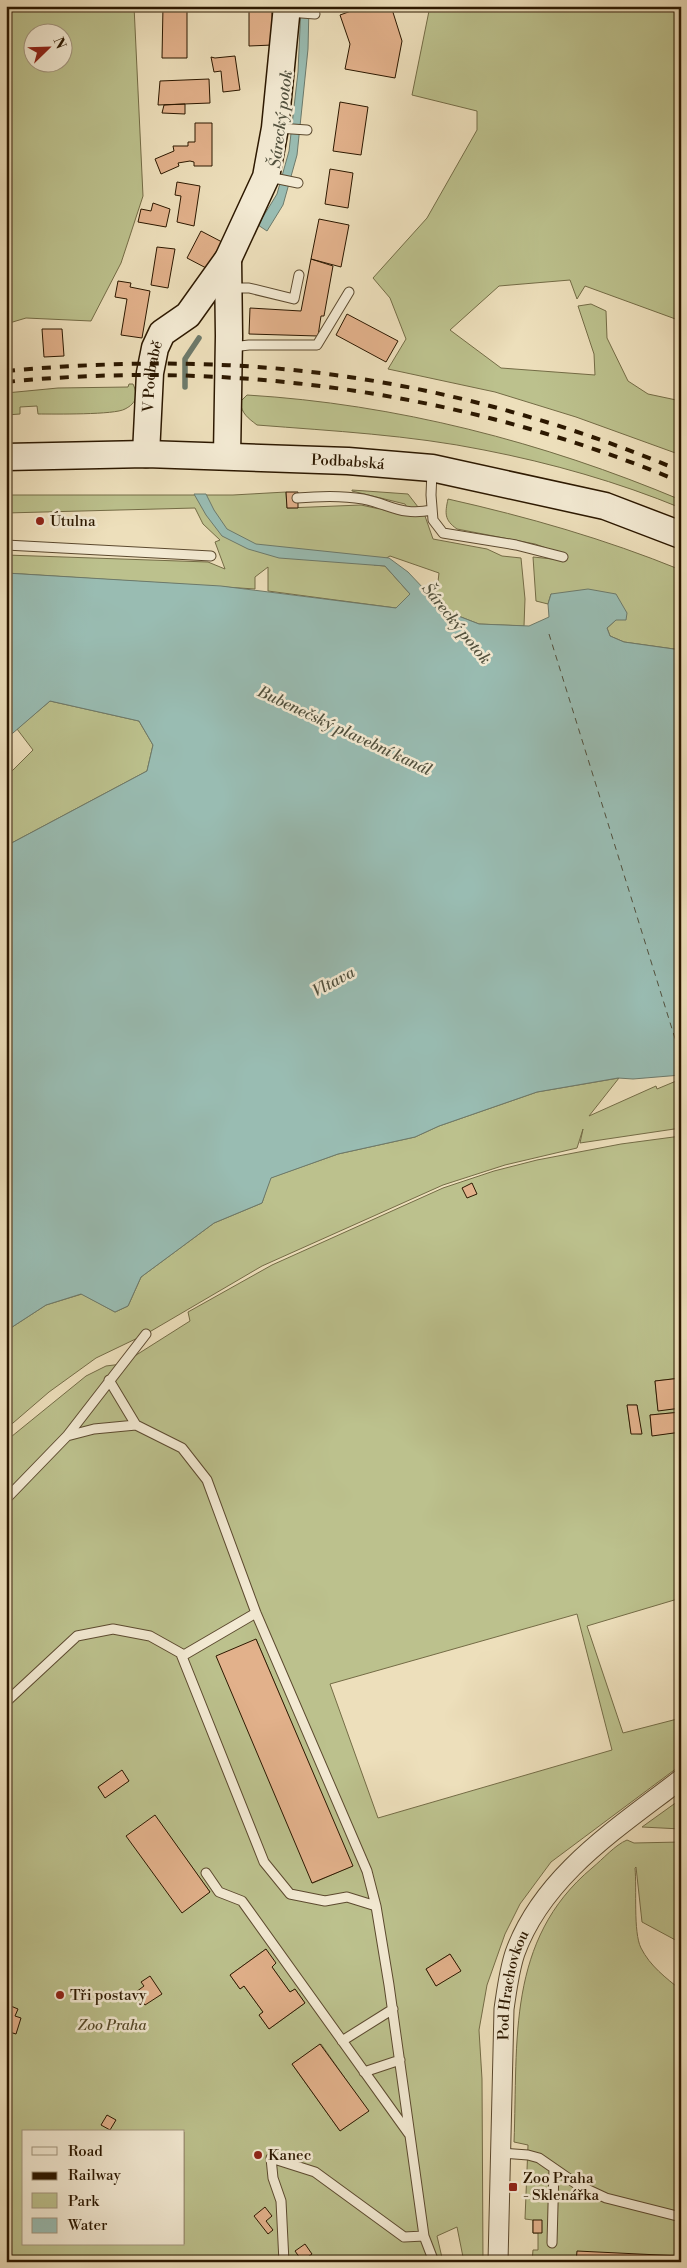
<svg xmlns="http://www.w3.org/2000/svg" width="687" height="2268" viewBox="0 0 687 2268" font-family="'Libre Bodoni',serif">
	<rect width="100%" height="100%" fill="#eddfbb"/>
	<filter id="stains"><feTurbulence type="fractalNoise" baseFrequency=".004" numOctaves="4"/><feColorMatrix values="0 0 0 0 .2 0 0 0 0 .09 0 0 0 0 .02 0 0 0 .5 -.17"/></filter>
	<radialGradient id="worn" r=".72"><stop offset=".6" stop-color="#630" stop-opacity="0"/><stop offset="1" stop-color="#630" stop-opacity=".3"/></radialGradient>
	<path fill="#bcc18d" stroke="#746c46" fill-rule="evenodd" d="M6,6h128l9,190 -22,67 -30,58 -65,-3 -20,6zM32,32h30v30h-30z
		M430,6h251v315l-96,-35 -8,13 -7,-19 -71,6 -49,44 51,38 94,7 -1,-21 -16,-48 13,-2 15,7 1,27 21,43 20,13 33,7v54l-105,-38 -81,-25 -107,-23 18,-30 -16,-41 -17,-20 54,-60 50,-88v-19l-65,-16z
		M129,384h4c5,11 4,19 -8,25 -10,6 -71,5 -87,5l-1,-8 -17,1v7l-14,1v-22l52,-5 70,-1z
		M247,395c149,9 296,47 434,105v8c-63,-26 -130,-45 -197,-58 -74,-15 -151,-19 -227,-25 -9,-7 -15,-11 -17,-23z
		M352,490l56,4 17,22 8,23 54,10 15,7 19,2 4,41 -1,27 -45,-2 -44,-17 4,-34 -49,-17 -16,9 11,1 25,28 -14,14 -128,-17v-24l-13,10v12l-249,-16v-18l202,7 17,7 -10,-27 5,-2 -17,-16 -8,-16 -189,5v-12h5v-6h222l53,-3 1,16 74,-3 51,11 -7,-12 -53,-13z
		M448,499c80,18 157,40 233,71v80l-57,-8 -14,-6 -3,-8 9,-8 -65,-26 -3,10 -12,-3 -3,-44 29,3 1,-6 -28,-10 -78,-15c-13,-9 -12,-16 -9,-30z
		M50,701l89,20 14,24 -6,26 -141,75v-69l27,-27 -16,-21z
		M619,1078l-30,38 67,-30 1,3 24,-10v49l-101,15 3,-14 -6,19 -72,17 -62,20 -181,81 -116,68 -50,24 -47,34 -43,37v-98l40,-26 36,-11 33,18 13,-6 13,-29 73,-54 48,-20 8,-25 68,-24 77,-17 24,-11 98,-34z
		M681,1136v242l-26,3 3,29 23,-2v4l-31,3 2,20 29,-3v166l-94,28 36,107 58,-15v47l-130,97 -31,42 -15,30 -18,51 -8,45 3,49 1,183h-19l-7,-35 -20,9 6,26h-437v-821l80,-65 20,-10 16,-2 68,-43 -2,-9 84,-47 171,-77 51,-17 43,-11 84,-16zM627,1405h10l4,29 -10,-1zM577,1614l35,136 -234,68 -48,-134zM256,1639l96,227 -39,17h-1zM122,1771l7,10 -24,16 -7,-10zM155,1816l55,76 -28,20zM266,1949l6,18 18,25 5,-3 10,14 -36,26 -10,-14 4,-3 -19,-26 -4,3 -10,-14zM450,1954l10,16 -24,16 -10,-17zM321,2044l47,67 -28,20 -48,-67zM24,2132h160v112h-160z
		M681,1799v30l-39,-2z
		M627,1840l7,3 47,-1v101l-39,-21 -6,-55 -1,1c2,21 -2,64 6,80 9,18 25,30 40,42v272h-149l1,-12h5v-17h-5v-13l-8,-1 3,-74 -14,-3c4,-101 -8,-202 78,-274 11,-9 23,-23 35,-28z"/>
	<path fill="#99bcb2" stroke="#6d7a6b" d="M301,6h8l-1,43 -11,106 -14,50 -16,26 -9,-6 19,-31 12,-43 9,-79z
		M194,494h12l8,16 13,19 29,15 133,14 19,14 17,18 10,17 44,17 50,2 20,-9 -1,-13 3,-10 37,-5 28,5 11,19 -1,7h-10l-9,8 3,8 14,6 57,8v425l-48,4 -15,-1 -81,14 -98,34 -24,11 -77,17 -67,24 -9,25 -48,20 -73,54 -13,29 -13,6 -34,-18 -35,11 -40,26v-485l141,-75 6,-26 -14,-24 -89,-20 -44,38v-166l215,13 175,22 14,-14 -25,-28 -106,-8 -31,-9 -26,-13 -16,-21z"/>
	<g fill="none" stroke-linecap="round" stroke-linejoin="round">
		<path stroke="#6d7a6b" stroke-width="5.5" d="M185,387v-28l14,-21"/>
		<path stroke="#52513e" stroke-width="1" stroke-dasharray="6 5" stroke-linecap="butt" d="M549,634l129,414"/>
	</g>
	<path fill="#e2b18b" stroke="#2c1800" d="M163,6l24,1v51h-25z
		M236,6h40v3h-40z
		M365,6h26l11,35 -7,37 -50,-9 5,-25 -10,-29z
		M249,9h23l1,36 -24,1z
		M235,56l5,34 -17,2 -2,-21 -7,1 -3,-15 4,1z
		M209,79l1,24 -52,2 2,-24z
		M340,102l28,5 -7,48 -28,-4z
		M185,104v10l-23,-1 2,-8z
		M195,123h17v43h-18v-4l-4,-1 -12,2 1,3 -18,8 -6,-15 19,-8 -1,-5h15v-4h7z
		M330,169l23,4 -5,35 -23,-4z
		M177,182l23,4 -6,40 -17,-4 4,-26 -6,-1z
		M153,203l17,6 -4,18 -28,-5 3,-13 10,2z
		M319,219l30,6 -8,42 -30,-8z
		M201,231l21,11 -14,27 -21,-11z
		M157,247l18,2 -7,39 -17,-3z
		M311,259l22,7 -9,50h-3l-3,20 -69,-2 1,-26 51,3z
		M118,281l13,2 -1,4 20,4 -8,47 -21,-3 6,-36 -12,-2z
		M347,314l51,27 -12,21 -50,-27z
		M42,329h20l2,27 -20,1z
		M286,492h12v16h-11z
		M472,1183l5,11 -10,4 -5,-10z
		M681,1378v30l-23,3 -3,-30z
		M627,1405h10l5,29h-11z
		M681,1412v20l-29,4 -2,-21z
		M256,1639l97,227 -41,17 -96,-227z
		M122,1770l7,11 -24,17 -7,-11z
		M155,1815l55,77 -28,21 -56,-77z
		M266,1949l10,14 -4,4 18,25 5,-3 10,14 -36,26 -10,-14 4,-3 -19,-26 -4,3 -10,-14z
		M450,1954l11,17 -25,15 -10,-17z
		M150,1976l12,18 -17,11 -9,-13 8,-6 -3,-4z
		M6,2004l12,5 -3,7 6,2 -5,16 -10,-3z
		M320,2044l49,67 -29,20 -48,-67z
		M107,2115l9,5 -6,10 -9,-5z
		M265,2207l7,9 -6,5 7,9 -5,4 -14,-18z
		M533,2220h9v13h-9z
		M305,2244l7,10 -10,7 -7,-10z
		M680,2246l1,16h-105l1,-11 103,5z"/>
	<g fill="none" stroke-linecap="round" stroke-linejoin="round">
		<g stroke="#5c4a2f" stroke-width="11">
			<path id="lane" d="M288,12l27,2
				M278,128l29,2
				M269,177l29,6
				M230,288h19l45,11 5,-24
				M232,347l17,-2h68l32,-53
				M432,471l-1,24 2,25 10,13 73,12 47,12
				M297,498c22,-2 44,-3 66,1 29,6 38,17 69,11
				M6,545l205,11
				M109,1380l27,45 46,23 25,32 49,133 111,258 9,35 13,79 35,251 10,26
				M67,1436l27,-7 42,-4
				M6,1499l61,-63 79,-102
				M181,1654l83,208 26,32 35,7 22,-4 29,9
				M6,1702l71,-66 36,-7 37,7 34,19 72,-42
				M206,1873l13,19 23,9 167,233
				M342,2041l51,-32
				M364,2072l36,-12
				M500,2153l28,2 11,3 39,27 28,13 75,19
				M552,2243l2,-74
				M284,2262l-3,-61 -8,-23 -2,-20 44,14 89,65 20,-1"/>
		</g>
		<g stroke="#5c4a2f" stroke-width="21">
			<g id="street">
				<path id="s1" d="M498,2262l6,-253c3,-20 5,-38 11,-56 28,-78 103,-125 166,-174"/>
			</g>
		</g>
		<g stroke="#2c1800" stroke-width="29">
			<g id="secondary">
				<path id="s2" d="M146,454l4,-81 5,-25 7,-15 26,-18 40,-56 38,-82 9,-49 12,-122"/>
				<path d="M227,456l2,-120 -1,-77"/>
				<path id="s3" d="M6,457l140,-3 202,7 84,7 173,38 76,29"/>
			</g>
		</g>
		<use href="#lane" stroke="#f3ead3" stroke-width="9"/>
		<use href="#street" stroke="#f3ead3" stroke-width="19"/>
		<use href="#secondary" stroke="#f3ead3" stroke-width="26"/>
		<path stroke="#2c1800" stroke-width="4" stroke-dasharray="9 9" stroke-linecap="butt" d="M6,371c110,-10 220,-11 329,4 118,16 237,50 346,96
			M6,382c229,-23 462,11 675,100"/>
	</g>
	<g fill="#8f2418" stroke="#f3ead3" stroke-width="2">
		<circle cx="40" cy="521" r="5"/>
		<circle cx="60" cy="1995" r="5"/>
		<circle cx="258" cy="2155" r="5"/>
		<rect x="508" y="2182" width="10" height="10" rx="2.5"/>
	</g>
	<g text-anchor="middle" stroke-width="5" stroke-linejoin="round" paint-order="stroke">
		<g font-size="15" fill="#2c1800" stroke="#f3ead3">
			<text dy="5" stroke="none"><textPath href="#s2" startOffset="78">V Podbabě</textPath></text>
			<text dy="5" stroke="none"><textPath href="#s3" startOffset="342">Podbabská</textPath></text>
			<text dy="5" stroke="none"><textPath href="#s1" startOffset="278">Pod Hrachovkou</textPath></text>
		</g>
		<g font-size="15" fill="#2c1800" stroke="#f3ead3" text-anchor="start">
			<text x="50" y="526">Útulna</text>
			<text x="70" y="2000">Tři postavy</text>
			<text x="268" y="2160">Kanec</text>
			<text x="523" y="2183">Zoo Praha<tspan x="523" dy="17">- Sklenářka</tspan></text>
		</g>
		<g font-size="15" font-style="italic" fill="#574b2a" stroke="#f3ead3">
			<text x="112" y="2030">Zoo Praha</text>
		</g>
		<g font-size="16" font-style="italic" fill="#52513e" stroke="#f3ead3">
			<text transform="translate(280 119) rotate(-83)" y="6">Šárecký potok</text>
			<text transform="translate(457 623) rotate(51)" y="6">Šárecký potok</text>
			<text transform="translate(345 730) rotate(25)" y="6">Bubenečský plavební kanál</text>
			<text transform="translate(333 981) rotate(-28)" y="6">Vltava</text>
		</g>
	</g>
	<rect width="687" height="2268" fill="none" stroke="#eddfbb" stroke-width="25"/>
	<rect x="8" y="8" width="672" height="2253" fill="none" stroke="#2c1800" stroke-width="2.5"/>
	<rect x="12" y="12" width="662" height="2243" fill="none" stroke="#2c1800"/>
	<rect x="22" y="2130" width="162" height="115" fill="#f3ead3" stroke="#a3967f"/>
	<rect x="32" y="2147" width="25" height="8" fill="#f3ead3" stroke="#a3967f"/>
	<text x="68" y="2156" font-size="15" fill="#2c1800">Road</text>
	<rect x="32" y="2172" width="25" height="8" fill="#2c1800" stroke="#a3967f"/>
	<text x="68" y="2180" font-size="15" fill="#2c1800">Railway</text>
	<rect x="32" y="2193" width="25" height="15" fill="#bcc18d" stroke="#a3967f"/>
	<text x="68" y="2206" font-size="15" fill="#2c1800">Park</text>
	<rect x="32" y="2218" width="25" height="15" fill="#99bcb2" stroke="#a3967f"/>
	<text x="68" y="2230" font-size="15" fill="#2c1800">Water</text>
	<g transform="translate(48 48) rotate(67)"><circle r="24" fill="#f3ead3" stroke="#a3967f"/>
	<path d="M0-4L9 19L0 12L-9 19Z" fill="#8f2418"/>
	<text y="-8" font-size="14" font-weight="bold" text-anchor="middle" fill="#2c1800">N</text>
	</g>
	<rect width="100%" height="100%" filter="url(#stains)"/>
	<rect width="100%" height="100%" fill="url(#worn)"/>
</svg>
